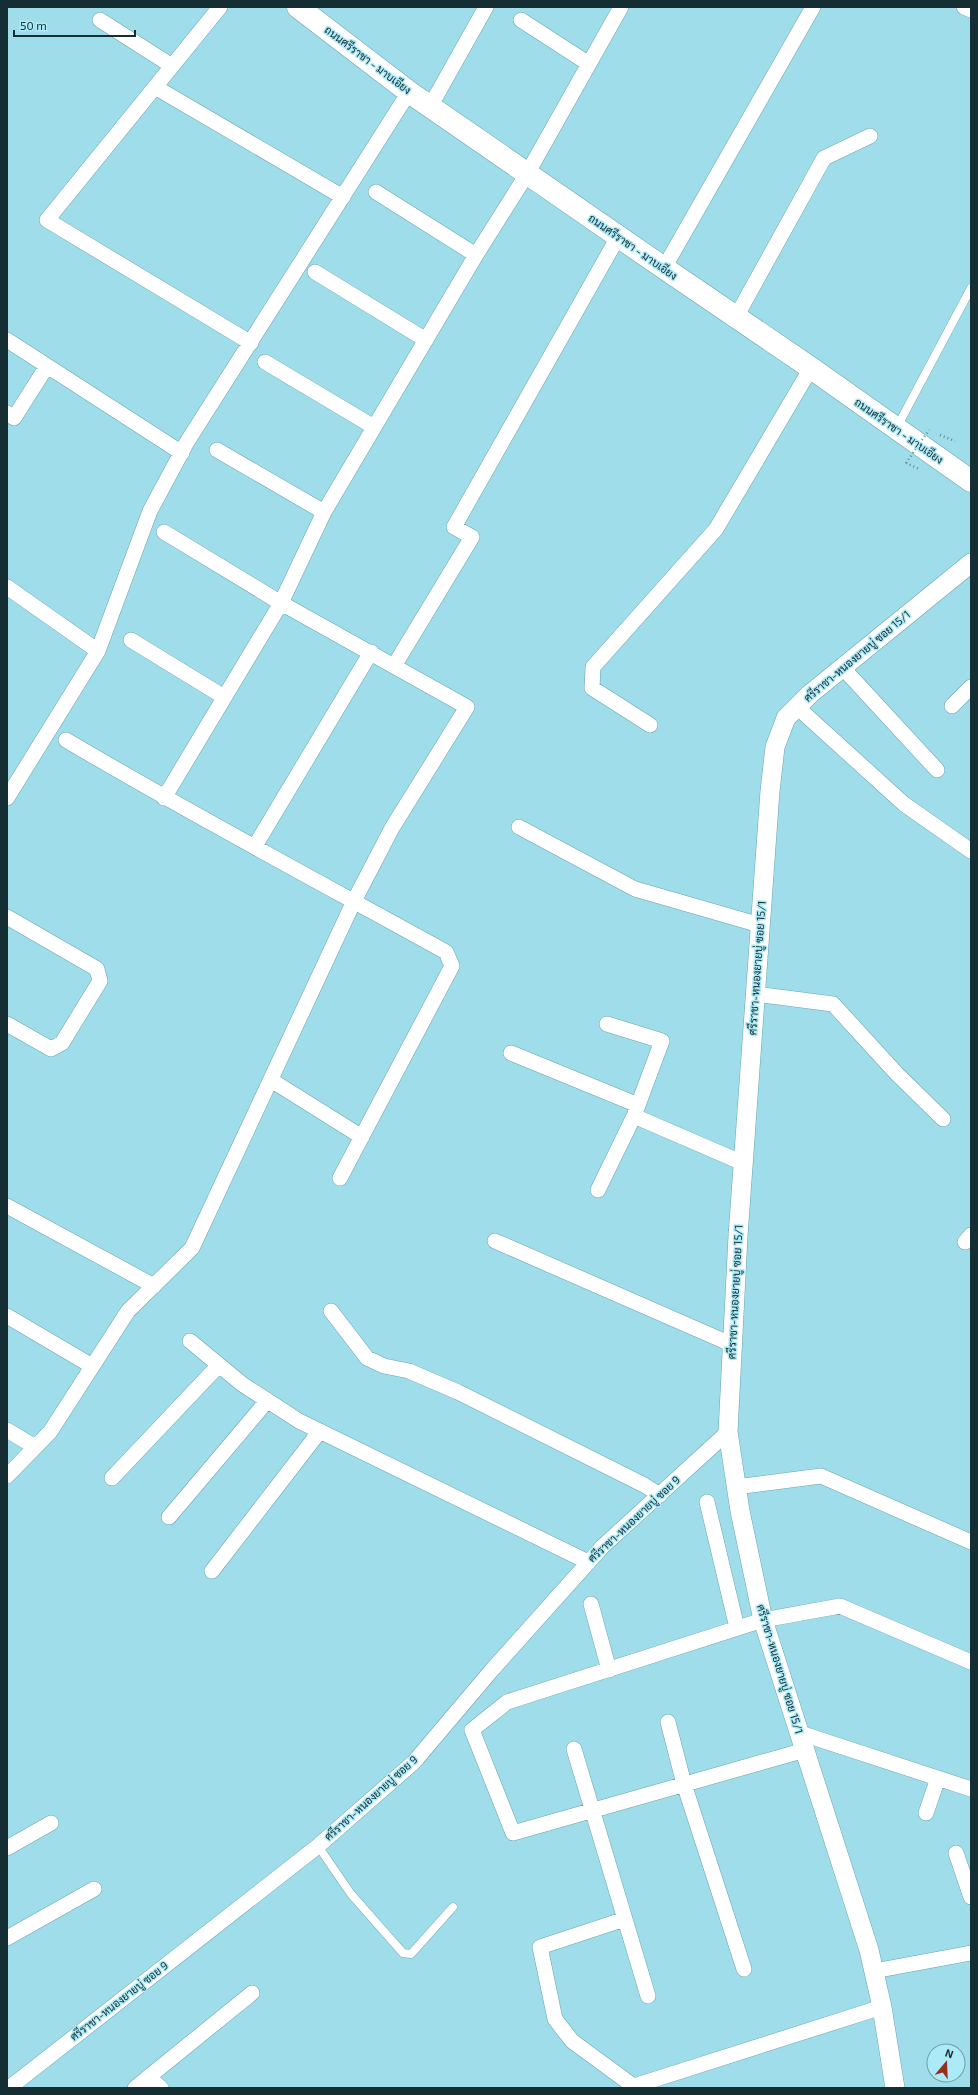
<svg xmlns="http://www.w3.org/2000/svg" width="978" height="2095" viewBox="0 0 978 2095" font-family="'Exo 2',Sarabun,sans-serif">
	<rect width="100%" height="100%" fill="#a0ddeb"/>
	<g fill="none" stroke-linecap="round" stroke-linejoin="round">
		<g stroke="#69a4b1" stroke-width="9">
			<path id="service" d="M897,427l74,-139
				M318,1846l33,48 52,59 8,1 42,-47"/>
		</g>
		<g stroke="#69a4b1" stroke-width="16">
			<path id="minor" d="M220,7l-173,213 204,123
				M964,7l7,3
				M100,20l72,46
				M521,20l68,44
				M155,87l188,110
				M431,105l55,-98
				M376,192l100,63
				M664,268l149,-261
				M315,272l111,68
				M736,317l88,-159 46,-22
				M7,340l175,113
				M265,362l109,65
				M7,413l7,5 33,-52
				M217,450l107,62
				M7,587l91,64
				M131,640l93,57
				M394,666l78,-129 -18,-10 164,-290
				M842,667l95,103
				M952,706l19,-19
				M797,707l107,97 67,47
				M650,725l-58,-37 1,-21 123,-138 95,-161
				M66,740c125,74 253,142 380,212l6,14 -112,212
				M7,798l91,-147 52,-140 37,-69 222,-350
				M164,798l117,-195 43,-91 152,-257 51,-81 94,-167
				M519,827l116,62 125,36
				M255,846l116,-194
				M7,917l90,52 3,12 -38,62 -11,6 -44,-25
				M755,994l78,10 64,70 46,45
				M511,1053l127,52
				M271,1080l91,57
				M634,1116l109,47
				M598,1190l36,-74 28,-75 -55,-17
				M7,1206l147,80
				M495,1241l238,104
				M965,1242l6,-7
				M331,1311l36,47 17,8 25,5 49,21 186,93 16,10
				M7,1316l85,50
				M190,1341l52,43 57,37 289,141
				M7,1430l28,17
				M7,1476l43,-44 78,-121 64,-63 162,-347 38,-73 75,-121 -186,-104 -117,-71
				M112,1478l107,-113
				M736,1487l85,-11 150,66
				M707,1502l30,126
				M169,1517l98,-116
				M212,1571l108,-140
				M591,1604l18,66
				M668,1722l16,62 60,185
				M800,1733l171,56
				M574,1749l74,247
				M805,1750l-292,83 -41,-103 35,-28 256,-82 77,-14 131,56
				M926,1813l12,-35
				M7,1848l44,-25
				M956,1853l15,44
				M625,1919l-85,28 15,72 17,22 64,47
				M7,1938l87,-49
				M874,1971l97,-18
				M148,2077l13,11
				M634,2086l248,-79
				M9,2088l309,-242 96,-84 77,-91 111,-124 126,-115
				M135,2088l117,-95"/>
		</g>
		<g stroke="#69a4b1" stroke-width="20">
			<path id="tertiary" d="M895,2088l-13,-81 -13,-57 -106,-330 -23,-109 -12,-79 10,-196 32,-445 5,-44 11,-29 24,-24 161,-131"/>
		</g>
		<g stroke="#69a4b1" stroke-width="23">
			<path id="secondary" d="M298,7l111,85 255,176 147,100 160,113"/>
		</g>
		<path stroke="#608c96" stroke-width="2.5" stroke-dasharray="1 3" stroke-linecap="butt" d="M940,435l15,6
			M906,463l13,6"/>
		<use href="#service" stroke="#fff" stroke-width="8"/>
		<use href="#minor" stroke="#fff" stroke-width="15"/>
		<use href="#tertiary" stroke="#fff" stroke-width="19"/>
		<use href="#secondary" stroke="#fff" stroke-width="22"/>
		<path stroke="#608c96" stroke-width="2.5" stroke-dasharray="1 3" stroke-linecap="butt" d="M906,463l23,-33"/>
	</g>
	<g text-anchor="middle" stroke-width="3" stroke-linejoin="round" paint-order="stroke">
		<g font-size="11" fill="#152e33" stroke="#adeaf8">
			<text transform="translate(368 60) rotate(37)" y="4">ถนนศรีราชา - มาบเอียง</text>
			<text transform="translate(633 247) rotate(35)" y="4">ถนนศรีราชา - มาบเอียง</text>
			<text transform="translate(899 431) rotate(35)" y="4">ถนนศรีราชา - มาบเอียง</text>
			<text transform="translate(857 656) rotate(-40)" y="4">ศรีราชา-หนองยายบู่ ซอย 15/1</text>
			<text transform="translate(757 968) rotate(-86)" y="4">ศรีราชา-หนองยายบู่ ซอย 15/1</text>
			<text transform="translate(735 1292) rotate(-87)" y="4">ศรีราชา-หนองยายบู่ ซอย 15/1</text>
			<text transform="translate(634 1519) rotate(-43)" y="4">ศรีราชา-หนองยายบู่ ซอย 9</text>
			<text transform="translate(780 1669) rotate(73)" y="4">ศรีราชา-หนองยายบู่ ซอย 15/1</text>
			<text transform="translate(371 1798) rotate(-42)" y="4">ศรีราชา-หนองยายบู่ ซอย 9</text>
			<text transform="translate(119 2001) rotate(-38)" y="4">ศรีราชา-หนองยายบู่ ซอย 9</text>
		</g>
	</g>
	<rect width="978" height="2095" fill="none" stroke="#152e33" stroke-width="16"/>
	<g transform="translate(946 2063) rotate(19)"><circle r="19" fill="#adeaf8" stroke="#709fa9"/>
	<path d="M0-3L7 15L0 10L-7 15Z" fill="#972e1a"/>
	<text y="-6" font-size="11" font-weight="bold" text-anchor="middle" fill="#152e33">N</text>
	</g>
	<path d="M14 30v6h121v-6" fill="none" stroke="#152e33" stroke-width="2"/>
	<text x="20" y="30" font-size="12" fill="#152e33" stroke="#adeaf8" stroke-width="3" paint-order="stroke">50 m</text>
</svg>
